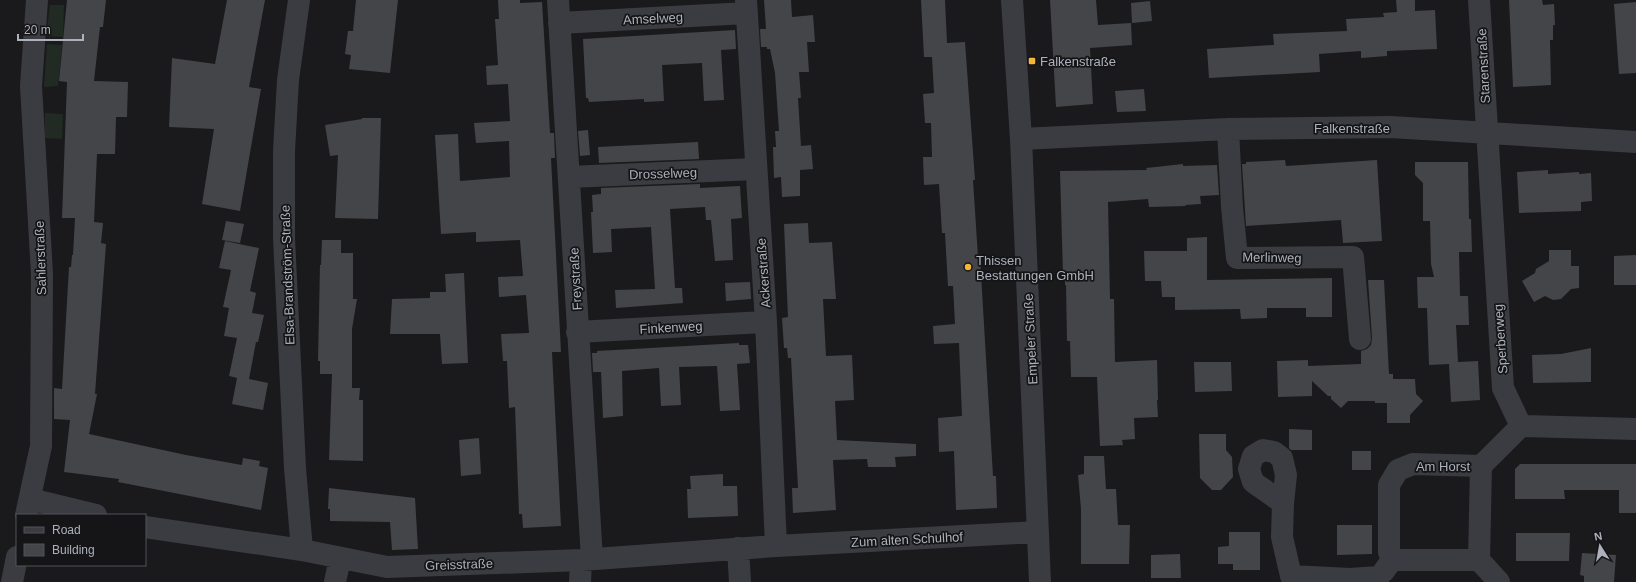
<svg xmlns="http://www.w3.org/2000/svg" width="1636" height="582" viewBox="0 0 1636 582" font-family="Arial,sans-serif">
	<rect width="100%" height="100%" fill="#1a1a1c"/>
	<path fill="#212b23" d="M50,5h14l-1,32 -17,-1z
		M47,44l15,1 -4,41 -14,1z
		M45,113l18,1 -1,25 -17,-1z"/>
	<path fill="#444549" d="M67,0h39l-3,27h-3l-6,54 34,1 -1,35h-11l-1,37h-18l-3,68 9,1 -2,20 5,1 -11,150h2l-8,40 97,21 56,10 1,-7 17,3 -1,5 9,2 -7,42 -143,-28 1,-3 -55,-7 6,-52 -16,-1v-31l8,1 7,-122h2l1,-12h1l2,-37h-13l5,-136 -8,-1z
		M227,0h38l-16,87 12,2 -21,122 -38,-7 12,-75 -45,-2 3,-69 43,6z
		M356,0h42l-8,73 -41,-4 2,-14 -6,-1 3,-23h5z
		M498,0h22v3l22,-1 8,131h4l1,25h-4l10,194h-9l9,174 -38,2 -1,-14h-3l-4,-107 -6,1 -2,-47h-4l-2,-27 28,-1 -3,-38 -27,2 -1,-20 25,-1 -3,-36 -44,2v-10l-35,2 -6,-99 23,-1 2,47 50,-4 -1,-36 -33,2 -2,-20 36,-2 -2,-37 -21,1 -1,-19 12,-1 -3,-46h4z
		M764,0h27l1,17 21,-2 2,27h-8l2,30h-10l2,26h-3l3,48 10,-1 2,24 -13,1v26l-18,1 -1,-20 -7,1 -1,-31h3l-1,-16h4l-4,-58 -5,-24h-3v-2h-6l-1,-18h6z
		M921,0h24l2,43 18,-1 10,138h-2l5,77h2l13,219h3l1,32 -41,2 -2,-59 -15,1 -1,-34 24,-2 -3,-73 -25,1 -1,-18 22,-2 -2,-38h-5l-3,-53h-3l-3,-49 -15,1 -1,-28h9l-1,-34h-6l-2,-29 11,-1 -2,-36h-8z
		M1050,0h46l2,25 33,-2 1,22 -42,3 3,56 -37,3z
		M1396,0h19v11l20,-1 2,39 -50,2v5l-26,2v-7l-42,3 1,18 -111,6 -2,-29 67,-4 -1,-11 74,-3 -1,-12 38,-2 -1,-4 14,-1z
		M1509,0h33l1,5 11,-1 1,21h-2v15h-3l1,45 -38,2z
		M1150,1l2,20 -20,2 -1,-20z
		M1636,2v71l-17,1 -5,-70z
		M735,30l1,19 -15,1 3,50 -20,1 -2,-38 -40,2 2,36 -20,1v-3l-55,3 -1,-4h-2l-3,-59z
		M1144,89l2,22 -29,1 -2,-21z
		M362,118h19l-3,101 -43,-1 3,-63 -8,1 -5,-31 37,-6z
		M588,130l2,25 -10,1 -2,-25z
		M698,142l1,17 -100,4 -1,-16z
		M1285,160l1,6 91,-6 5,81 -39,2 -2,-23 -95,6 -4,-62h4v-2z
		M1415,162h53l1,57h2l1,33h-13l1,44h8l1,29h-13l2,37 20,-1 2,39 -29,2 -2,-38 -20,1 -2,-57h-9l-1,-31h17l-3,-13 -1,-43h-7v-38l-8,-8z
		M1183,164v2l34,-1 2,30 -19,1 1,8 -16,1 1,1 -37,1 -1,-8 -40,3 2,97h4l1,63 42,-2 1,40h-1l1,17 -24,1 1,21 -13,1 1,5 -23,1 -3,-69h-26l-1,-36h-3l-1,-56h-1v-9h-2l-3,-105 87,-1 -1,-2z
		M1548,170v4l31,-2v2l12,-1 1,28 -11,1v9l-62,2 -2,-41z
		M700,184v4l40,-2 2,32 -11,1 2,41 -18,1 -4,-41h-5l-1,-13 -35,2 5,79h7l1,15 -67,5 -1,-18 40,-1 -4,-62 -40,2 1,23 -19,1 -2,-41h2l-1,-17 9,-1v-6z
		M226,221l18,3 -4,19 -18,-3z
		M808,223l1,20 23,-1 4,57h-13l3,57 26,-1 2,45 -19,1 2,39 79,4v12l-21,1 1,10h-28l-1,-8 -34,1 3,50 -43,3 -1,-25h6l-7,-130h-3l-1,-10h-3l-2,-30 6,-1 -4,-93z
		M1207,237v43l125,-2v39h-26v-9h-39v10l-26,1 -1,-10 -65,1v-13h-13l-1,-16h-16l-1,-30h43v-13z
		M322,240h19v13h12v46h4l-5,30v59h8l-1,12h4v61l-34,-1 3,-86h-12v-13h-2l2,-96h1z
		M225,241l34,7 -9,43 6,2 -4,20 12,2 -6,27h-2l-7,37 19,4 -5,27 -31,-6 5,-26 -8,-2 8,-38 -13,-2 5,-28 -6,-1 8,-37 -12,-2z
		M1549,250h22v16h8v22l-8,1 -10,10 -8,1 -8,-4 -11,6 -12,-21 13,-8 1,-4 13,-8z
		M1636,255v30h-22v-29z
		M464,273l4,90 -26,1 -2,-30h-50l2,-35 38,-1v-6h16l-1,-18z
		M1368,280h16l5,94h4v5h22l1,15 7,7 -13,14v8h-23v-20h-12v-2h-27l-7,7 -10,-9v-3h-3l-16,-15v15l-34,1 -1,-36 31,-1v6l53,-2v-13l6,-2 4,-4 1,-7z
		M750,282l1,17 -25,2 -1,-18z
		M739,343v2h9l2,18 -13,1 3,46 -20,1 -3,-45 -38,1 2,38 -20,1 -2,-38 -37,3 1,45 -20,2 -2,-46h-8l-1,-19h5v-2z
		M1591,348v34l-58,1 -1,-28 29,-1z
		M1194,362h37l1,29 -37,1z
		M1289,429l23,1v20h-21l-2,-2z
		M1199,434h27v16l6,7 1,20 -12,13h-9l-12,-12z
		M479,438l2,36 -20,2 -2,-36z
		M1352,451h19v19h-19z
		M1084,456h20l2,33h10l2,36h12l-1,39h-48v-55l-3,-34 6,-1z
		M1520,464h116v49h-17v-23h-55l1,9h-50v-30z
		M723,474v12h14l1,30 -50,2 -1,-29h4l-1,-13z
		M329,488l86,10 3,51 -26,1 -2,-28 -60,-1v-12h-2z
		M1337,525h35v29l-35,1z
		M1229,532h31v38h-27v-6h-15v-17l11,-1z
		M1516,533h54l-1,28h-53z
		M1582,553l34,2 -2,27h-30v-6l-4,-1z
		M1180,554l1,24h-30v-23z"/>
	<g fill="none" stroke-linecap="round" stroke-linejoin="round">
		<path stroke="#3b3c41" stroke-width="22" d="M299,0l-11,80 -4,71v87l11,230 7,82
			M558,0l34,559
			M746,0l20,322 10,224
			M1012,0l9,139 19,443
			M1479,0l24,388 18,38 115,3
			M559,23l188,-10
			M1228,129l4,78 5,51 116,-1 7,82
			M1021,139l207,-10 163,-2 245,15
			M569,177l187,-8
			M577,332l189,-10
			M30,499l66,16
			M1283,503l-30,-21 -4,-13 4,-13 10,-6 11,2 8,6 4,17 -3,28 -1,34 9,39 59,3 29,-2
			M26,515l15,-69 1,-172 -11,-188 6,-86
			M145,527l157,23 85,17 194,-7 195,-14 262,-14
			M738,548l2,34
			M1392,560l-3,-8v-67l9,-15 15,-6 68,2
			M1479,560l2,-94 40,-40
			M1479,560l20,22
			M1384,571l8,-11h87
			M12,582l5,-25
			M335,582l5,-24
			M580,582l1,-22"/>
	</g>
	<g fill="#f5b539" stroke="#151517" stroke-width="1.5">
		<rect x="1028" y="57" width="8" height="8" rx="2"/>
		<circle cx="968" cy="267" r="4"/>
	</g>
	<g text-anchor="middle" stroke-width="3.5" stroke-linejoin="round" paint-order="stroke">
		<g font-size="13" fill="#acb1bc" stroke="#151517">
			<text transform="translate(653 18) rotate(-3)" y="5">Amselweg</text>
			<text transform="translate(1483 66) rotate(-93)" y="5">Starenstraße</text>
			<text x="1352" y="133">Falkenstraße</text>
			<text transform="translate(663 173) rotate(-2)" y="5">Drosselweg</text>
			<text transform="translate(1272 257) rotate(1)" y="5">Merlinweg</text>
			<text transform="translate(40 258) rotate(-92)" y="5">Sahlerstraße</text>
			<text transform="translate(763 273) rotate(-94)" y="5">Ackerstraße</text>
			<text transform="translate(287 275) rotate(-92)" y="5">Elsa-Brandström-Straße</text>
			<text transform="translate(575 279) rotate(-93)" y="5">Freystraße</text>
			<text transform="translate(671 327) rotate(-3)" y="5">Finkenweg</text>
			<text transform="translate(1030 339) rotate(-93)" y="5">Empeler Straße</text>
			<text transform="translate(1500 339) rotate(-94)" y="5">Sperberweg</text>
			<text x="1443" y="471">Am Horst</text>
			<text transform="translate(907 539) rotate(-3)" y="5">Zum alten Schulhof</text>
			<text transform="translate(459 564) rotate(-2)" y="5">Greisstraße</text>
		</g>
		<g font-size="13" fill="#acb1bc" stroke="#151517" text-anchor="start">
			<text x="1040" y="66">Falkenstraße</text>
			<text x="976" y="265">Thissen<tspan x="976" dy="15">Bestattungen GmbH</tspan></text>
		</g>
	</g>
	<rect x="16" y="514" width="130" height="52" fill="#151517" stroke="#515359"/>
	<rect x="24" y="527" width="20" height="6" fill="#3b3c41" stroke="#515359"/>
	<text x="52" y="534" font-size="12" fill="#acb1bc">Road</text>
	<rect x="24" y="544" width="20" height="12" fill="#444549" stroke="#515359"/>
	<text x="52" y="554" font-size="12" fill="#acb1bc">Building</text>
	<g transform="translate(1600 546) rotate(349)" stroke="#151517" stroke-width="3" paint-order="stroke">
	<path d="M0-3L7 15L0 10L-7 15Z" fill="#acb1bc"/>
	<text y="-6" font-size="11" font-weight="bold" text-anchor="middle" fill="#acb1bc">N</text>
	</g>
	<path d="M18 34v6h65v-6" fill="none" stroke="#acb1bc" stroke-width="2"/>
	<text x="24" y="34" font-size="12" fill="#acb1bc" stroke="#151517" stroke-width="3" paint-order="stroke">20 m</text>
</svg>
